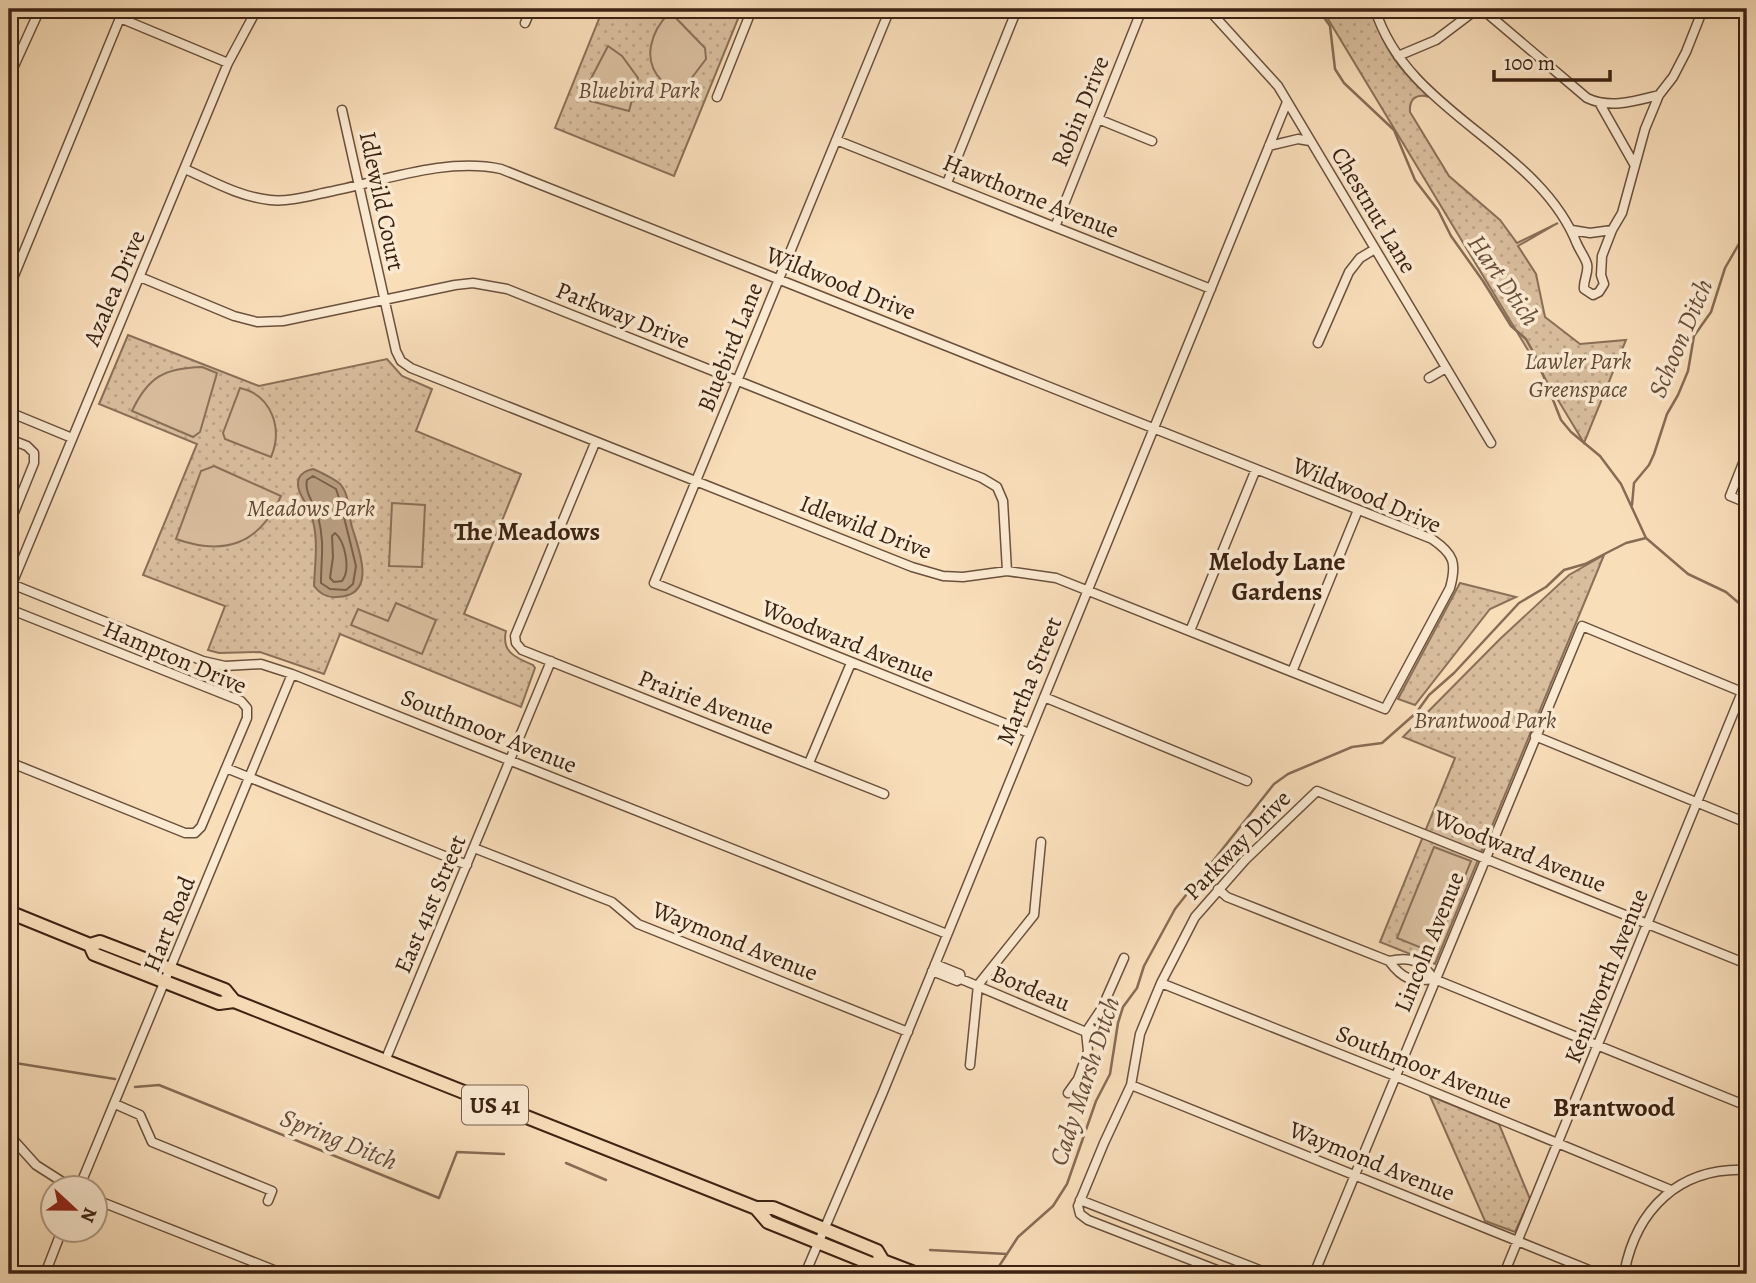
<svg xmlns="http://www.w3.org/2000/svg" width="1756" height="1283" viewBox="0 0 1756 1283" font-family="Alegreya,serif">
	<defs>
		<pattern id="park-dots" width="8" height="8" patternUnits="userSpaceOnUse" patternTransform="scale(1.75)"><rect width="8" height="8" fill="#d9be9e"/><path d="M2 2h.1M6 6h.1" fill="none" stroke="#bba387" stroke-width="1.8" stroke-linecap="round"/></pattern>
	</defs>
	<rect width="100%" height="100%" fill="#f9deba"/>
	<filter id="stains"><feTurbulence type="fractalNoise" baseFrequency=".00286" numOctaves="4"/><feColorMatrix values="0 0 0 0 .2 0 0 0 0 .09 0 0 0 0 .02 0 0 0 .5 -.17"/></filter>
	<radialGradient id="worn" r=".72"><stop offset=".6" stop-color="#630" stop-opacity="0"/><stop offset="1" stop-color="#630" stop-opacity=".3"/></radialGradient>
	<path fill="url(#park-dots)" stroke="#8a7058" stroke-width="2" d="M603,9h139l-68,167 -119,-48z
		M1328,9h43c13,40 27,60 58,88 -13,-4 -20,2 -19,15l39,64 51,44 17,23 41,-20 -40,23 18,28 9,43 35,27 46,-4 -42,103 -259,-429z
		M128,335l131,51 128,-27 15,17 30,13 -16,42 105,43 -57,140 42,17c-5,21 10,27 27,34l2,3 -14,39 -181,-73 -16,40 -64,-22 -41,1 -11,-3 17,-44 -82,-31 54,-131 -98,-40z
		M1604,555l-169,409 -55,-22 75,-184 -52,-21 97,-98 69,-64z
		M1460,583l56,14 -26,12 -75,96 -17,-6z
		M1430,1096l69,28 31,75 -15,33 -30,-11z"/>
	<path fill="#d9be9e" stroke="#8a7058" stroke-width="2" d="M670,12l35,36 1,11 -25,33c-6,-3 -14,-6 -19,-11 -21,-21 -11,-50 8,-69z
		M608,46l14,10 16,22 -9,33 -39,-10 -5,-11z
		M202,367l15,6 -17,59 -7,5 -61,-26c16,-34 32,-43 70,-44z
		M240,388c32,7 43,41 31,69l-46,-18 -2,-6z
		M214,466l67,30c-22,49 -57,60 -105,43l25,-68z
		M392,503l33,2 -3,62 -33,-1z
		M396,603l40,17 -14,34 -71,-29 7,-16 30,12z
		M1434,847l37,14 -37,92 -37,-15z"/>
	<path fill="#b99e81" stroke="#876c55" stroke-width="2" d="M313,469c5,2 24,11 28,16 9,11 7,28 11,42 7,23 26,69 -15,70 -10,1 -17,-3 -23,-11 1,-25 5,-48 -3,-72 -4,-11 -17,-24 -12,-36 3,-6 9,-8 14,-9z"/>
	<g fill="none" stroke-linecap="round" stroke-linejoin="round">
		<path stroke="#7a604a" stroke-width="2" d="M313,476l23,13 4,12 16,65 -3,18 -7,6 -16,-1 -9,-6c0,-26 4,-39 -3,-67 -3,-12 -14,-23 -11,-36z
			M335,533c10,8 16,37 7,48l-8,1 -4,-4 3,-21 -1,-21z"/>
		<path stroke="#876c55" stroke-width="2.5" d="M1318,9l12,17 5,43 9,14 50,47 21,50 23,30 13,26 32,45 28,45 15,13 10,18 25,63 10,12 29,24 21,28 25,54 42,36 38,18 21,18
			M1632,505l2,-22 15,-18 5,-11 13,-40 11,-19 10,-24 6,-35 17,-24 14,-44 15,-26 7,-21
			M9,1062l106,17
			M135,1087l24,-2 280,113 18,-46 47,2
			M566,1163l40,17
			M930,1250l77,4
			M994,1274l24,-37 35,-31 14,-22 29,-83 14,-27 8,-51 5,-16 14,-19 7,-22 31,-57 99,-125 14,-10 64,-27 30,-4 34,-30 13,-18 25,-22 65,-70 27,-16 18,-17 21,-6 41,-21 20,-5"/>
		<g stroke="#6b513d" stroke-width="11">
			<path id="minor" d="M890,9l-236,574 375,150
				M1208,9l70,77 213,357
				M1375,9c32,105 163,136 202,235 3,7 8,13 10,20 2,9 -4,16 -3,25l9,6 6,-3 5,-8 -3,-9 1,-19 10,-26 10,-17 23,-84 14,-34 14,-18 13,-25 17,-43
				M1482,9l105,89c23,11 48,3 72,-3
				M525,23l6,-14
				M1398,56l38,-16 41,-31
				M9,77l31,-68
				M717,97l35,-88
				M1600,104l34,60
				M1098,119l54,22
				M836,140l375,149
				M1269,146l29,-7 12,2
				M185,169c27,12 55,28 85,31 19,2 39,-4 58,-8 55,-11 118,-35 173,-23l931,370c22,15 25,24 18,49l-65,121 -329,-131 -49,-7 -44,6 -20,-1 -31,-9 -501,-199 -10,-7 -5,-10 -54,-241
				M947,183l70,-174
				M1055,227l87,-218
				M1572,230l18,3 22,-3
				M140,277l94,39 23,6 26,-1 172,-36 18,-2 34,6 475,189 15,9 6,14 4,70
				M9,288l111,-270 108,45
				M1318,343l31,-71 11,-14 15,-9
				M1429,378l17,-10
				M9,412l63,26
				M9,439l18,7 7,7v10l-25,62
				M595,443l-80,193 1,7 6,7 362,144
				M1747,453l-17,43 17,7
				M9,583l194,78 22,5 36,-2 31,10 655,260
				M12,584l216,-521 29,-54
				M9,609l232,92 6,7v10l-46,109 -6,6h-10l-176,-71
				M1190,631l66,-162
				M1292,672l66,-162
				M1044,697l203,84
				M1535,736l212,87
				M809,763l42,-100
				M226,768l241,97
				M474,848l138,54 26,22 270,108
				M1218,889l9,8 162,64c14,19 23,21 45,18l313,127
				M1389,961c23,-5 32,0 45,18
				M935,964l25,10 1,5
				M932,971l25,10 4,-2 125,53
				M1161,983l234,93 276,114
				M385,1061l166,-400
				M970,1065l8,-80 56,-70 7,-73
				M1131,1085l468,189
				M1068,1093l10,-14 10,-28 -2,-19 16,-24 22,-50
				M115,1104l25,11 12,27 120,49 -4,10
				M9,1135l27,30 36,23
				M79,1188l213,-514
				M94,1199l190,75
				M1080,1200l190,74
				M45,1274l17,-44
				M805,1274l78,-182 404,-990
				M1227,1274l-139,-54 -8,-6 -2,-8 26,-63 27,-58 9,-51 21,-51 34,-66 50,-57 72,-69 430,173
				M1314,1274l268,-648 165,68
				M1504,1274l238,-582
				M1624,1274c12,-65 55,-107 123,-104"/>
		</g>
		<g stroke="#3c2213" stroke-width="16">
			<path id="highway" d="M9,912l81,33 4,9 125,49 15,-2 522,207h17l104,43 6,10
				M90,945l10,-3 125,48 9,11
				M756,1208l12,14 104,42 11,-3 34,13"/>
		</g>
		<use href="#minor" stroke="#fbead2" stroke-width="8"/>
		<use href="#highway" stroke="#f9deba" stroke-width="12"/>
	</g>
	<g text-anchor="middle" stroke-width="7" stroke-linejoin="round" paint-order="stroke">
		<rect fill="#fbead2" stroke="#755e4c" stroke-width="2" x="462" y="1085.5" width="66" height="39" rx="5"/>
		<g font-size="23" font-weight="bold" fill="#3c2213">
			<text x="495" y="1113">US 41</text>
		</g>
		<g font-size="24" font-style="italic" fill="#634936" stroke="#fbead2">
			<text x="639" y="98">Bluebird Park</text>
			<text x="1578" y="369">Lawler Park<tspan x="1578" dy="28">Greenspace</tspan></text>
			<text x="311" y="516">Meadows Park</text>
			<text x="1485" y="728">Brantwood Park</text>
		</g>
		<g font-size="24" fill="#3c2213" stroke="#fbead2">
			<text transform="translate(1080 111) rotate(-68)" y="8">Robin Drive</text>
			<text transform="translate(1031 196) rotate(22)" y="8">Hawthorne Avenue</text>
			<text transform="translate(382 201) rotate(78)" y="8">Idlewild Court</text>
			<text transform="translate(1374 210) rotate(59)" y="8">Chestnut Lane</text>
			<text transform="translate(841 283) rotate(22)" y="8">Wildwood Drive</text>
			<text transform="translate(114 288) rotate(-67)" y="8">Azalea Drive</text>
			<text transform="translate(623 315) rotate(22)" y="8">Parkway Drive</text>
			<text transform="translate(730 347) rotate(-68)" y="8">Bluebird Lane</text>
			<text transform="translate(1367 495) rotate(23)" y="8">Wildwood Drive</text>
			<text transform="translate(866 527) rotate(21)" y="8">Idlewild Drive</text>
			<text transform="translate(848 641) rotate(22)" y="8">Woodward Avenue</text>
			<text transform="translate(175 657) rotate(23)" y="8">Hampton Drive</text>
			<text transform="translate(1029 681) rotate(-68)" y="8">Martha Street</text>
			<text transform="translate(706 702) rotate(21)" y="8">Prairie Avenue</text>
			<text transform="translate(489 731) rotate(22)" y="8">Southmoor Avenue</text>
			<text transform="translate(1237 845) rotate(-46)" y="8">Parkway Drive</text>
			<text transform="translate(1520 851) rotate(22)" y="8">Woodward Avenue</text>
			<text transform="translate(430 904) rotate(-67)" y="8">East 41st Street</text>
			<text transform="translate(169 924) rotate(-68)" y="8">Hart Road</text>
			<text transform="translate(735 941) rotate(22)" y="8">Waymond Avenue</text>
			<text transform="translate(1429 942) rotate(-68)" y="8">Lincoln Avenue</text>
			<text transform="translate(1606 976) rotate(-68)" y="8">Kenilworth Avenue</text>
			<text transform="translate(1031 988) rotate(23)" y="8">Bordeau</text>
			<text transform="translate(1424 1067) rotate(22)" y="8">Southmoor Avenue</text>
			<text transform="translate(1372 1161) rotate(22)" y="8">Waymond Avenue</text>
		</g>
		<g font-size="26" font-style="italic" fill="#684d3a" stroke="#fbead2">
			<text transform="translate(1504 280) rotate(55)" y="9">Hart Dtich</text>
			<text transform="translate(1680 338) rotate(-67)" y="9">Schoon Ditch</text>
			<text transform="translate(1084 1081) rotate(-72)" y="9">Cady Marsh Ditch</text>
			<text transform="translate(339 1139) rotate(22)" y="9">Spring Ditch</text>
		</g>
		<g font-size="26" font-weight="bold" fill="#3c2213" stroke="#fbead2">
			<text x="527" y="540">The Meadows</text>
			<text x="1277" y="570">Melody Lane<tspan x="1277" dy="30">Gardens</tspan></text>
			<text x="1614" y="1116">Brantwood</text>
		</g>
	</g>
	<rect width="1756" height="1283" fill="none" stroke="#f9deba" stroke-width="35"/>
	<rect x="10" y="10" width="1735" height="1262" fill="none" stroke="#3c2213" stroke-width="3.5"/>
	<rect x="18" y="18" width="1721" height="1248" fill="none" stroke="#3c2213" stroke-width="2"/>
	<g transform="translate(74 1209) rotate(112)"><circle r="33" fill="#fbead2" stroke="#af9a86" stroke-width="2"/>
	<path d="M0-5L12 26L0 18L-12 26Z" fill="#8f2418"/>
	<text y="-10" font-size="19" font-weight="bold" text-anchor="middle" fill="#3c2213">N</text>
	</g>
	<path d="M1494 70v10h116v-10" fill="none" stroke="#3c2213" stroke-width="3.5"/>
	<text x="1504" y="70" font-size="21" fill="#3c2213" stroke="#fbead2" stroke-width="5" paint-order="stroke">100 m</text>
	<rect width="100%" height="100%" filter="url(#stains)"/>
	<rect width="100%" height="100%" fill="url(#worn)"/>
</svg>
